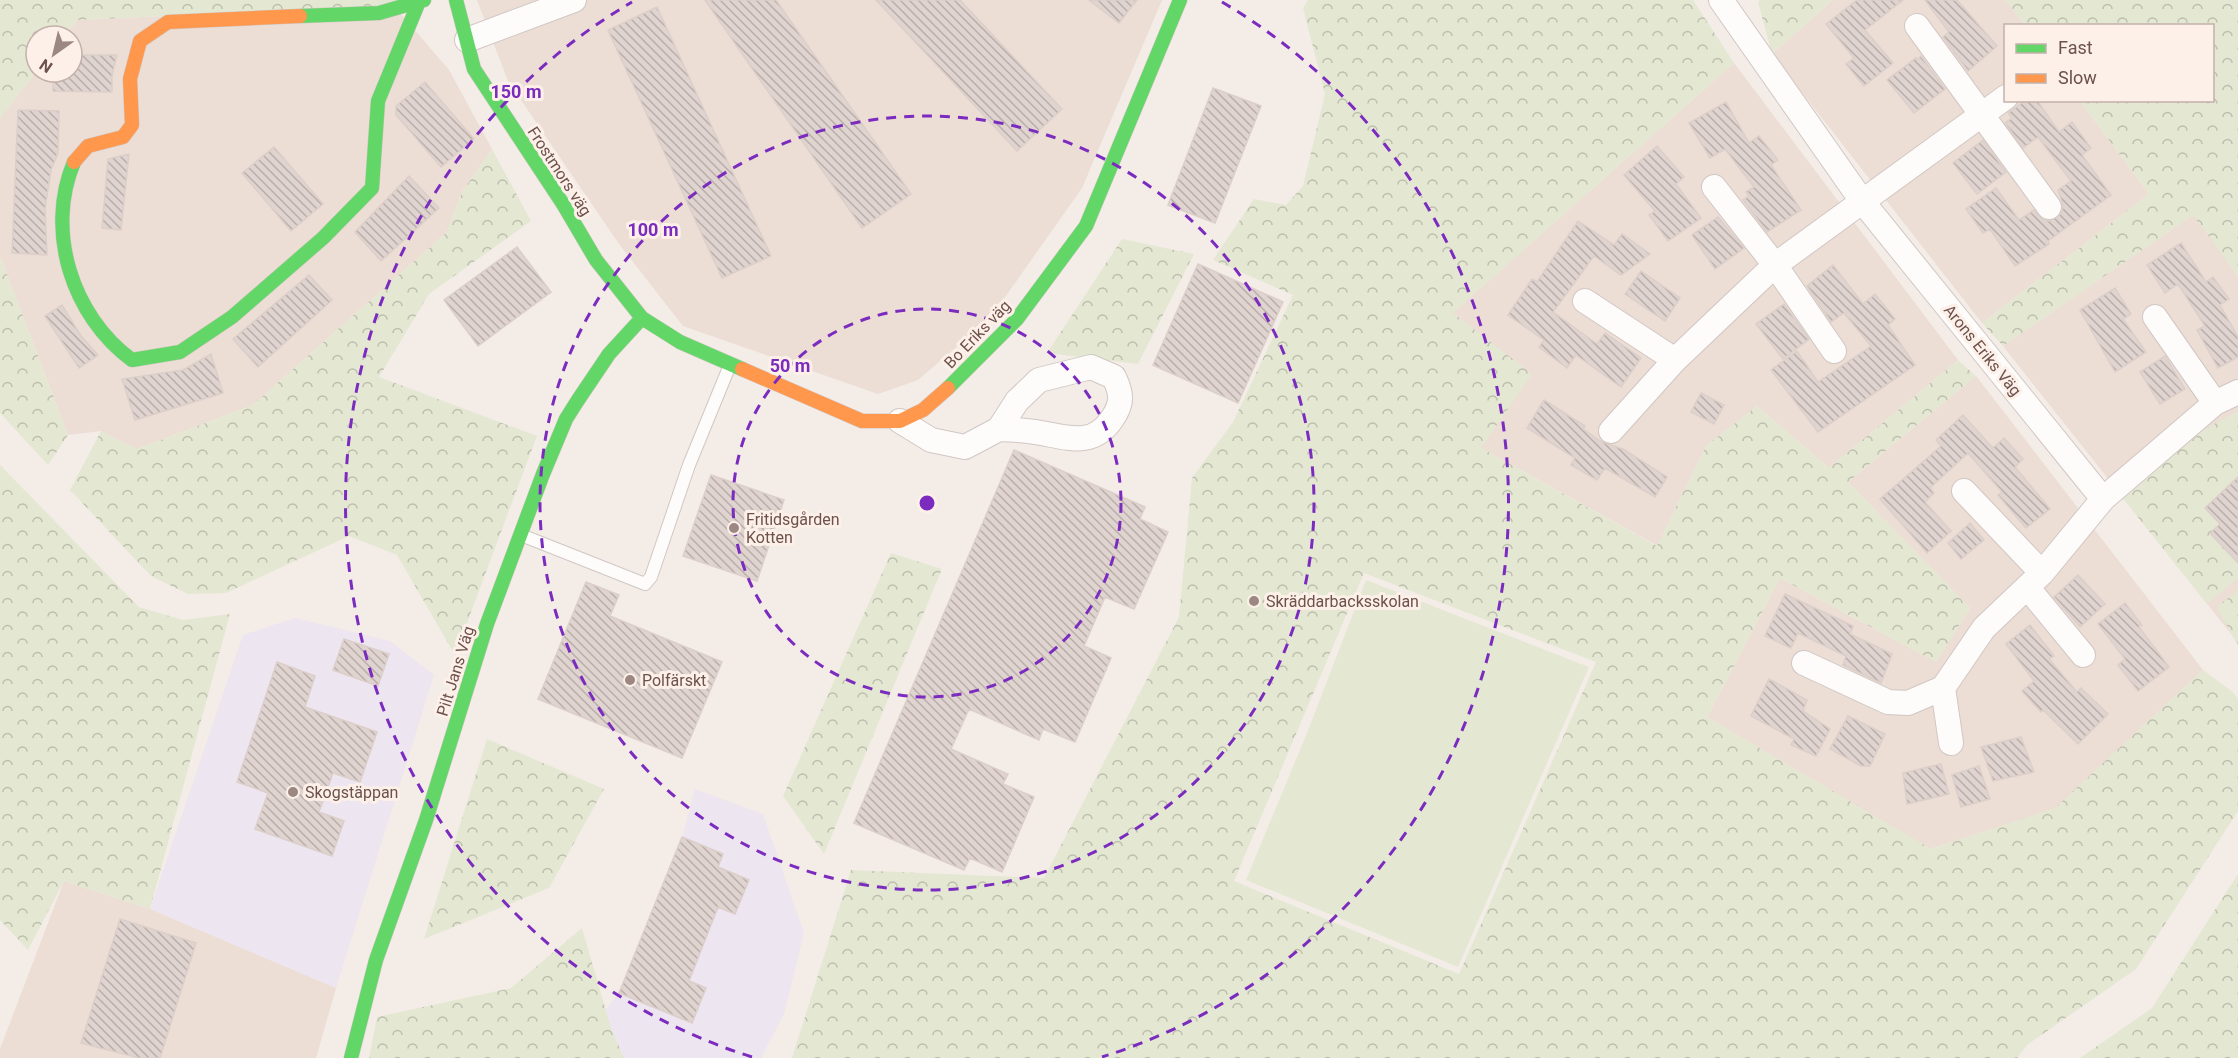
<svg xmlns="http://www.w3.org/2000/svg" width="2238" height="1058" viewBox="0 0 2238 1058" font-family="Roboto,sans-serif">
	<defs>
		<pattern id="forest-crowns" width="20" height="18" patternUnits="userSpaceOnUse" patternTransform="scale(1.5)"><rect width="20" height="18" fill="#e4e8d3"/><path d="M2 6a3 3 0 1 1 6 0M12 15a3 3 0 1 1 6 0" fill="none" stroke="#bdbead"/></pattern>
		<pattern id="building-back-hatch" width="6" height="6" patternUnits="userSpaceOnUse" patternTransform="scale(1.5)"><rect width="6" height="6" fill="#e0d4d0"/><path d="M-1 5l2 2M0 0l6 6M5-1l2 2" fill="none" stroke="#baaeab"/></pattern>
	</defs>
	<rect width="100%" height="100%" fill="#f4ece7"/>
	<path fill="#ecddd5" d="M477,0h685l-80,188 -91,129 -73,63 -40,14 -195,-68 -64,-82 -111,-163z
		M1833,0h173l19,25 -19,1v74l74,1 69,93 -167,129 -210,-269z
		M394,6l55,64 43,79 -30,43 -15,40 -194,173 -116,44 -36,-18 -33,4 -68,-179v-138l36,-46h36v-36h-7l12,-16z
		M1734,63l224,297 -129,108 -72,-62 -51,40 -48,100 -177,-98 -29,-135z
		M2194,214l44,62v361l-3,2 -232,-293z
		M1976,376l227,294 -148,139 -125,40 -223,-132 73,-139 156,84 34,-54 -122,-126z
		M64,881l86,28 186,79 -20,70h-316v-9z"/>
	<path fill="#ede5ef" d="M295,618l95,23 44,34 -98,313 -186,-79 93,-274z
		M695,789l68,25 41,119 -20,81 -23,44h-193l51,-65 63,-155z"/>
	<path fill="url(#forest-crowns)" fill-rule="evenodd" d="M0,0h397l-3,6 -317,14 -12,16h-29v36l-36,46z
		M1308,0h385l41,63 -281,250 79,61 -51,74 176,98 49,-100 51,-40 72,62 129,-108 18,16 -128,106 122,126 -34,54 -156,-84 -73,139 224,132 124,-41 148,-138 30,22 5,7v112l-102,158 -109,76 -10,13h-1225l59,-188 193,8 135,-261 13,-139 41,-56 60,-127 -80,-35 41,-61 32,6 17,-19 22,-92 -22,-86zM1364,573l232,89 -137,312 -225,-93z
		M1760,0h73l-61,54 -14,-52z
		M2006,0h232v276l-45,-61 -190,131 -21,-23 167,-129 -69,-93 132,-1v-74l-187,-1z
		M492,149l39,72 -102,73 -50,83 158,59 -82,219 -58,-100 -48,-19 -123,57 -38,1 -37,-18 -81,-86 31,-59 36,18 116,-44 194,-173 15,-40z
		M1122,239l72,15 -56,110 -91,-11z
		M0,256l68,179 -20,30 -48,-52z
		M2238,411v167l-31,26 -86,-108 86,-68z
		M0,465l139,142 44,13 47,-6 -80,295 -86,-28 -36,69 -28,-30z
		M891,553l51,16 -118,285 -41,-58z
		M2238,590v56l-21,-39z
		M487,739l117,50 -55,99 -125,51z
		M2238,874v184h-158l72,-50z
		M582,928l29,100 13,30h-255l8,-41 134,-29z"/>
	<path fill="#e4e8d3" d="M1366,580l223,87 -131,300 -212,-87 61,-147z"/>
	<path fill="url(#building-back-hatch)" stroke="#dccfca" stroke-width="1.5" d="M705,0h71l135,194 -49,34z
		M876,0h84l102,109 -45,42z
		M1089,0h48l-18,23z
		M1857,0h46l-38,30 28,33 -29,23 -18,-22 8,-6 -28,-34z
		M1925,0h32l40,46 -29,25 -25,-34 6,-5z
		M657,7l114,249 -49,22 -114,-248z
		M72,55h45l-5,20v17l-59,-1v-19h19z
		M1921,56l24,33 -31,24 -27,-33 29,-22 1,2z
		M425,82l49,57 -33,28 -45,-52v-9z
		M1213,88l48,18 -46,117 -47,-18z
		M2026,100h11l22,32 13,-10 19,26 -9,7 29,40 -63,46 1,3 -34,22 -25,-37 -7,4 -17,-24 30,-21 23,32 15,-10 9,10 7,1 12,-8 1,-8 -5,-15 13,-9 -33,-44 -15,11 -18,-25 7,-5 -4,-5z
		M1726,102l23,41 10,-7 19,24 -7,5 30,45 -34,22 -24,-32 6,-4 -3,-4 8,-5 -29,-38 -15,9 -21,-35z
		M18,110l41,1 -1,42 -7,17 -6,39 2,46 -35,-2z
		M1983,140l23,32 -29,22 -24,-31z
		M1657,146l27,31 -8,7 25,34 -33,23 -19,-26 6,-4 -31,-36z
		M274,147l49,57 -32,27 -49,-58z
		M129,154l-8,76 -19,-2 6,-69z
		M409,176l30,32 -58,53 -26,-29z
		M1718,217l26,31 -29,21 -23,-34z
		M1578,221l36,24 8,-11 28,20 -29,21 -27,-19 -41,56 44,32 8,-11 36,25 -20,29 -45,-32 -9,13 -28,-21 5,-7 -36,-25 24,-36 5,3z
		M2181,243l25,39 7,-5 16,22 -9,6 18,32v20l-20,11 -21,-38 8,-4 -27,-42 -13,9 -18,-28z
		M517,247l34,45 -73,54 -34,-46z
		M1198,264l85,38 -45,101 -85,-38z
		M1833,265l30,39 12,-10 20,25 -7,6 27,40 -97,67 -47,-62 26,-19 21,31 53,-36 -27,-33 -13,9 -24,-36z
		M1641,271l39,27 -15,23 -40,-27z
		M309,275l23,25 -74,67 -25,-28z
		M2115,288l16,26 -8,5 23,33 -31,20 -35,-62z
		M1784,304l25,35 -26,20 -27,-35z
		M62,305l19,31 17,19 -19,13 -34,-52z
		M211,354l12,39 -88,27 -13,-41 61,-9z
		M2165,356l20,33 -25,15 -20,-32z
		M1701,393l23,12 -10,19 -23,-12z
		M1544,400l41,26 -2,3 19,13 21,7 44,28 -12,20 -50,-29 -8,12 -26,-15 4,-7 -48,-30z
		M1963,415l30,33 11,-10 19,21 -8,8 35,42 -24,19 -28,-33 4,-3 -34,-39 -38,35 4,5 -9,9 26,29 -24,22 -47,-54 61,-53 -5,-6z
		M1014,450l131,57 -5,12 28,13 -34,77 -29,-12 -21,49 27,12 -36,84 -32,-13 -4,11 -70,-31 -18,40 57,25 -5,10 31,13 -32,75 -32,-14 -6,12 -110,-47z
		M711,475l73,25 -27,81 -74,-25z
		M2238,477v86l-28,-30 10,-9 -15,-16z
		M1970,523l14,17 -23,19 -13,-16z
		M2078,575l27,29 -25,23 -26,-30z
		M586,582l33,13 -9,21 112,46 -40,96 -144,-59z
		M1785,594l68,32 -3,8 42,20 -11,29 -38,-18 3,-9 -48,-23 -7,15 -26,-12z
		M2125,603l17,22 -3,2 30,40 -31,24 -20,-26 7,-6 -27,-35z
		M2030,625l24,31 -5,3 28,33 4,-4 27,26 -30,30 -35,-34 -2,2 -19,-21 12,-10 -28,-37z
		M344,639l45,15 -11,32 -45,-16z
		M277,662l38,14 -10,31 72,25 -17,50 -27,-9 -14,39 25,9 -12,35 -77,-27 13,-36 -31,-11z
		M1769,679l38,21 -4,11 27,18 -14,27 -25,-11 3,-6 -43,-23z
		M1848,716l37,18 -15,32h-9l-31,-17z
		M2021,737l13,35 -41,9 -12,-34z
		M1941,764l8,30 -42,10 -4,-31z
		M1979,766l11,33 -29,8 -9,-32z
		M682,837l41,17 -5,13 31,13 -14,34 -17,-7 -29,74 17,7 -14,35 -73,-30z
		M120,919l76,24 -36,115h-21l-58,-15z"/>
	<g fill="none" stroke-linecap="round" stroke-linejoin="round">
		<g stroke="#d1c7c3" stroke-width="14">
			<path id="lane" d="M521,535l124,49 6,-7 38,-112 41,-100"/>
		</g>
		<g stroke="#d1c7c3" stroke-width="26">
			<path id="street" d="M1721,0l141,201 241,298
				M1917,26l132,181
				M467,40l107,-40
				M1714,187l61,78 59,86
				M1585,301l90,59 100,-95 231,-168
				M2155,317l60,86
				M900,421l31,19 34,7 34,-18 18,-28 22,-21 52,-13 23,10c8,17 9,26 -2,42 -19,28 -43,19 -71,14 -14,-3 -28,-3 -42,-4
				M1611,431l64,-71
				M1964,491l78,82
				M2028,588l55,67
				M1804,663l84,39 20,1 35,-15 41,-60 58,-55 61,-74 112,-96 23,-11
				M1943,688l8,55"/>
		</g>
		<g stroke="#d2c8c4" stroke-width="15">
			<path id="fast" d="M456,0l18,69 89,135 33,56 46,58 38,24 62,27
				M300,16l79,-3 45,-13
				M74,162c-29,69 -2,154 58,198l48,-8 52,-35 91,-79 49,-50 6,-87 40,-97
				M948,388l69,-69 69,-93 94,-226
				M351,1058l25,-98 50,-140 61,-196 56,-150 23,-55 12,-19 31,-46 33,-36"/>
		</g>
		<g stroke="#d2c8c4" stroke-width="15">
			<path id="slow" d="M74,162l14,-16 35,-9 9,-12 -2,-46 10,-38 28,-19 132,-6
				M742,369l120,52h38l23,-11 25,-22"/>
		</g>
		<use href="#lane" stroke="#fdfcfb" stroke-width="12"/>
		<use href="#street" stroke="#fdfcfb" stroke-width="24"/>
		<use href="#fast" stroke="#63d668" stroke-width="14"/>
		<use href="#slow" stroke="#ff974d" stroke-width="14"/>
	</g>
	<g fill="none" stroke="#7b2cbf" stroke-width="3" stroke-dasharray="10 8">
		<circle cx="927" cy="503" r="194"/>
		<circle cx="927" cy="503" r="387"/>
		<path d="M752 1057A581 581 0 0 1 632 2M1222 2A581 581 0 0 1 1102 1057"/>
	</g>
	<g fill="#9c8782" stroke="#fcf0e8" stroke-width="2">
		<circle cx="734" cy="528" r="6"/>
		<circle cx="1254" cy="601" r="6"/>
		<circle cx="630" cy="680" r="6"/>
		<circle cx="293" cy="792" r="6"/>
	</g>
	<g text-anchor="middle" stroke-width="6" stroke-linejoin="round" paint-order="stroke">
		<g font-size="16" fill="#6d514c" stroke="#fcf0e8">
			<text transform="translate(560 171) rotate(57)" y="6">Frostmors väg</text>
			<text transform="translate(977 334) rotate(-46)" y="6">Bo Eriks väg</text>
			<text transform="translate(1983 350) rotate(51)" y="6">Arons Eriks Väg</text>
			<text transform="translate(455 671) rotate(-73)" y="6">Pilt Jans Väg</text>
		</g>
		<g font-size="16" fill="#6d514c" stroke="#fcf0e8" text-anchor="start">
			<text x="746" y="525">Fritidsgården<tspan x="746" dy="18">Kotten</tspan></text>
			<text x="1266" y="607">Skräddarbacksskolan</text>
			<text x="642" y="686">Polfärskt</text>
			<text x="305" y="798">Skogstäppan</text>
		</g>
	</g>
	<circle cx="927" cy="503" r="9" fill="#7b2cbf" stroke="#fcf0e8" stroke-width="3"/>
	<g font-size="18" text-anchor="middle" font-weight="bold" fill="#7b2cbf" stroke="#fcf0e8" stroke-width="6" stroke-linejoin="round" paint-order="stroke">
		<text x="516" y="98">150 m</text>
		<text x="653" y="236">100 m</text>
		<text x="790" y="372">50 m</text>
	</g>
	<rect x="2004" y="24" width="210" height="78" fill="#fcf0e8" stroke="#c3b0aa" stroke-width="1.5"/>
	<rect x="2016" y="44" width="30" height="9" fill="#63d668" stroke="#c3b0aa" stroke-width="1.5"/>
	<text x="2058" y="54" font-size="18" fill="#6d514c">Fast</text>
	<rect x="2016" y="74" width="30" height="9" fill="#ff974d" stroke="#c3b0aa" stroke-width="1.5"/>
	<text x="2058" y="84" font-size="18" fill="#6d514c">Slow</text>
	<g transform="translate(54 54) rotate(214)"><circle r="28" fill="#fcf0e8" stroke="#c3b0aa" stroke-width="1.5"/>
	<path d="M0-4.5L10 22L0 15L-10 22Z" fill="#9c8782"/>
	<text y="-9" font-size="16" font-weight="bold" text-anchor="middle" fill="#6d514c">N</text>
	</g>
</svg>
